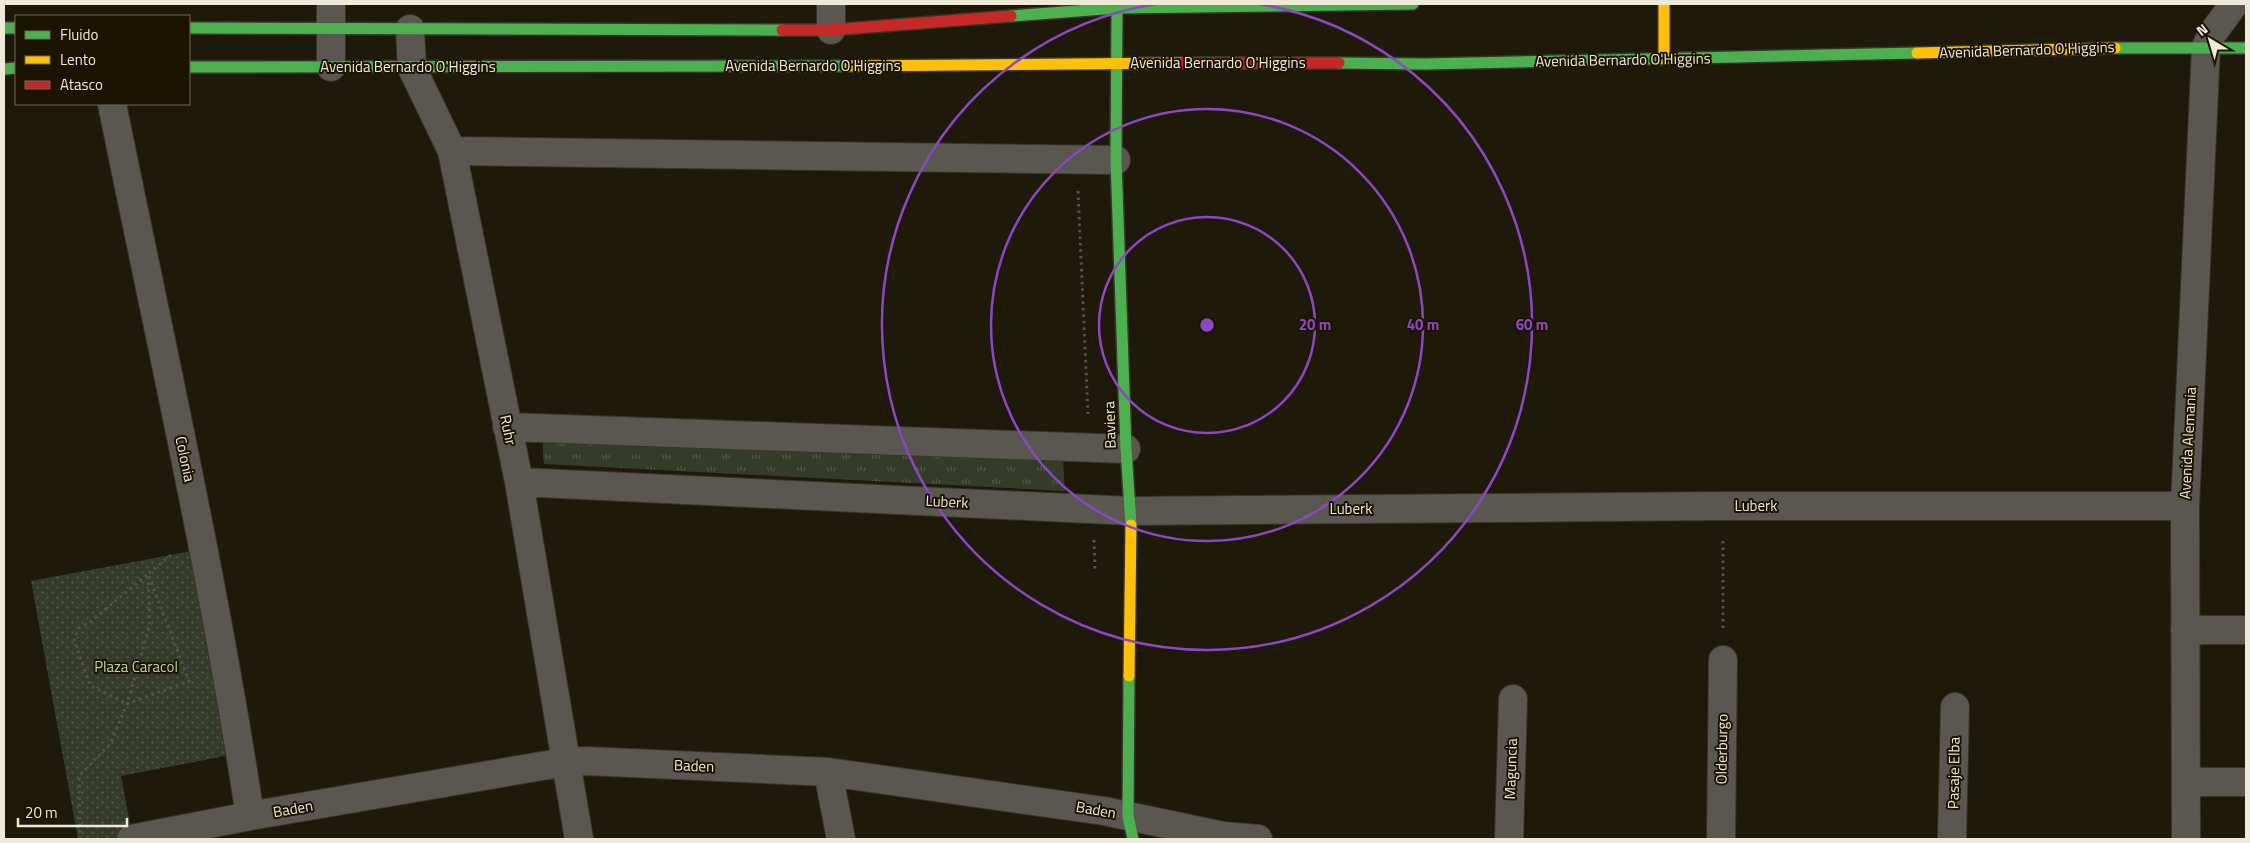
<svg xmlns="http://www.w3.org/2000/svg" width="2250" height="843" viewBox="0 0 2250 843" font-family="'Titillium Web',sans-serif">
	<defs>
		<pattern id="grass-tufts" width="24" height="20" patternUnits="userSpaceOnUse" patternTransform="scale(1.25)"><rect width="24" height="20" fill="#353b29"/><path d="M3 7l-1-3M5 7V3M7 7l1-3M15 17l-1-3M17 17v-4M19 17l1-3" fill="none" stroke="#535747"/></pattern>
		<pattern id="park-dots" width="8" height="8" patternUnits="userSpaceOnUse" patternTransform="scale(1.25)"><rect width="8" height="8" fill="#353b29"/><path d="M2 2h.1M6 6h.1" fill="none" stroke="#535747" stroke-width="1.8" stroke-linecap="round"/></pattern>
	</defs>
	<rect width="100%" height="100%" fill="#1e1909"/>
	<path fill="url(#grass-tufts)" d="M542,436l521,22 2,33 -521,-27z"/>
	<path fill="url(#park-dots)" d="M203,549l38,204 -120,23 12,63h-55l-47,-258z"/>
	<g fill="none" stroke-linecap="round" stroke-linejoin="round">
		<g stroke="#3a3528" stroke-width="30">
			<path id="street" d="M831,4v26
				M410,29l2,39 40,83 67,331 60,357
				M331,67v-63
				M112,104c48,237 102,473 138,712
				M452,151l664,9
				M507,427l619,22
				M519,482l612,29 592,-5h462
				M2185,630h61
				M828,772l13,67
				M2186,782h60
				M131,839l119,-23 315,-54 21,-1 242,11 276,39 119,25 35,3
				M1509,839l4,-140
				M1721,839l2,-179
				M1952,839l3,-132
				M2186,839l-1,-333 21,-459 6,-13 22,-30"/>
		</g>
		<g stroke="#3a3528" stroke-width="14">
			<path id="fast" d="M1117,8l-1,152 10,289 5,76
				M1011,16l106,-8 296,-4
				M4,28h12
				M189,28l593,2
				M2115,48h131
				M1339,63l86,1 492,-11
				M189,67l656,-1
				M4,69l12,-1
				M1129,676l-1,140 5,23"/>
		</g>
		<g stroke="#3a3528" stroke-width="14">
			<path id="slow" d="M1664,4v55
				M1917,53l198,-5
				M845,66l336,-3
				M1129,676l2,-151"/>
		</g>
		<g stroke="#3a3528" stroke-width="14">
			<path id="jam" d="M782,30h49l180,-14
				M1181,63h158"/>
		</g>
		<path stroke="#55524b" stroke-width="3" stroke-dasharray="2.5 4" stroke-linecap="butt" d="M1078,191l10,223
			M1094,540l1,32
			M1723,628v-89
			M80,839l-1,-63 31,-32 17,-40 23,-80 -2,-50 -58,48 -11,6 -5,12 16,45 37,19 62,-23 -41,-107 23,-19"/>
		<use href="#street" stroke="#5a5750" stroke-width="28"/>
		<use href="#fast" stroke="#4caf50" stroke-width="11"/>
		<use href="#slow" stroke="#ffc107" stroke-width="11"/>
		<use href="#jam" stroke="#c62828" stroke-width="11"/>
	</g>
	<g fill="none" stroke="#8c48c3" stroke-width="2.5">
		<circle cx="1207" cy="325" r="108"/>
		<circle cx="1207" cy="325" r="216"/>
		<path d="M1258 4A325 325 0 1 1 1156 4"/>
	</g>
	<g text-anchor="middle" stroke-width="4" stroke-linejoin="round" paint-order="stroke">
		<g font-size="15" fill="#efe9d8" stroke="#1c1300">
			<text transform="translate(2027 50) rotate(-2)" y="5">Avenida Bernardo O'Higgins</text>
			<text transform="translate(1623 60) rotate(-1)" y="5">Avenida Bernardo O'Higgins</text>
			<text x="1218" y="68">Avenida Bernardo O'Higgins</text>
			<text x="813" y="71">Avenida Bernardo O'Higgins</text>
			<text x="408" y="72">Avenida Bernardo O'Higgins</text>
			<text transform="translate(1110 425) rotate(-92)" y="5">Baviera</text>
			<text transform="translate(508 430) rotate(78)" y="5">Ruhr</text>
			<text transform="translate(2188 443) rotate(-87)" y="5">Avenida Alemania</text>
			<text transform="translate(185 459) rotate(78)" y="5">Colonia</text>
			<text transform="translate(947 502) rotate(3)" y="5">Luberk</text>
			<text x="1756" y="511">Luberk</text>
			<text x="1351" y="514">Luberk</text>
			<text transform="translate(1722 749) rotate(-89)" y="5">Olderburgo</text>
			<text transform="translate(694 766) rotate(2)" y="5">Baden</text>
			<text transform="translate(1511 769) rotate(-88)" y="5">Maguncia</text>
			<text transform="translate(1954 773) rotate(-89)" y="5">Pasaje Elba</text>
			<text transform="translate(293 809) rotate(-10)" y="5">Baden</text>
			<text transform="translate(1096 810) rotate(10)" y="5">Baden</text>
		</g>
		<g font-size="15" fill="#bed49d" stroke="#1c1300">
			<text x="136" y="672">Plaza Caracol</text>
		</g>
	</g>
	<circle cx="1207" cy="325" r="8" fill="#8c48c3" stroke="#1c1300" stroke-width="2.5"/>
	<g font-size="15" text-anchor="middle" font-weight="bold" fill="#8c48c3" stroke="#1c1300" stroke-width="4" stroke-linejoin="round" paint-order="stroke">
		<text x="1315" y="330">20 m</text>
		<text x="1423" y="330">40 m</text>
		<text x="1532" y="330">60 m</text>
	</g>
	<rect width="2250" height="843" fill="none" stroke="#efe9d8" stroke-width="10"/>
	<rect x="15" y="15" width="175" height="90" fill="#1c1300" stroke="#706956"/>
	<rect x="25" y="31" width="25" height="8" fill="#4caf50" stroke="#706956"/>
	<text x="60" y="40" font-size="15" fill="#efe9d8">Fluido</text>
	<rect x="25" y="56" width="25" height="8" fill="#ffc107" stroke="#706956"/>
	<text x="60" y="65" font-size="15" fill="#efe9d8">Lento</text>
	<rect x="25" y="81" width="25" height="8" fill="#c62828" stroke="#706956"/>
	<text x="60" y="90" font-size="15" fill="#efe9d8">Atasco</text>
	<g transform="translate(2210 40) rotate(322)" stroke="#1c1300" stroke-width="4" paint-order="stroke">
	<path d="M0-4L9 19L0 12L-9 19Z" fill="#efe9d8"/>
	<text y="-8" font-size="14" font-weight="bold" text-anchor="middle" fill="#efe9d8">N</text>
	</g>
	<path d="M18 818v8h109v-8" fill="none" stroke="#efe9d8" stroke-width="2.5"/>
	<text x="25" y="818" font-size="15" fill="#efe9d8" stroke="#1c1300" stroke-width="4" paint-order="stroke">20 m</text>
</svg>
